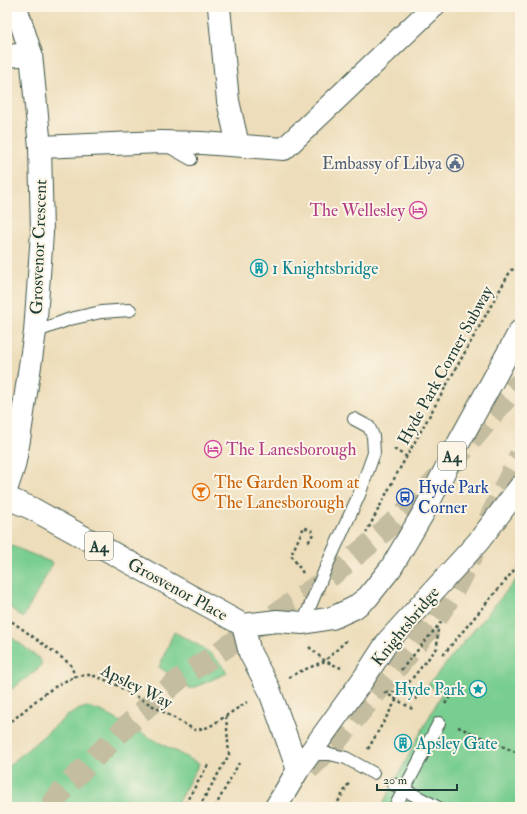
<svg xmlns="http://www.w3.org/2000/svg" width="527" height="814" viewBox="0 0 527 814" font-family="'IM FELL Double Pica',serif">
	<rect width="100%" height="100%" fill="#fcf5e5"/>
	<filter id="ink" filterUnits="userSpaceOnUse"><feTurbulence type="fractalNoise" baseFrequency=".025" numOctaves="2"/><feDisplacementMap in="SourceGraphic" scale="8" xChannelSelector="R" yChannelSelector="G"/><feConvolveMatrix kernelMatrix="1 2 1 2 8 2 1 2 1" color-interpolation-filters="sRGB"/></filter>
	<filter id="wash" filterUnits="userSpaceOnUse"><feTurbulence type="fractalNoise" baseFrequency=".012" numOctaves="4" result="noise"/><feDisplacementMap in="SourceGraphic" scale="16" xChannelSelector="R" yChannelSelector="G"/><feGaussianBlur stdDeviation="0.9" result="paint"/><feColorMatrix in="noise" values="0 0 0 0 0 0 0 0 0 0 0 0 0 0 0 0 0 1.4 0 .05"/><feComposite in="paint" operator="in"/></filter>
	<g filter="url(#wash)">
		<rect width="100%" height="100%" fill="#edddba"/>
		<path fill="#78cd90" stroke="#4c8562" d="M7,544l46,19 -30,55 -16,-13z
			M520,575v232h-139l61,-114 -14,-8z
			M174,632c22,12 40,19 53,41l-36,16 -32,-22z
			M7,634l32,24c3,4 3,6 0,10l-32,25z
			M87,707l14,4 98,53 -24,43h-168v-40l60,-51 13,-7z"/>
	</g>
	<g filter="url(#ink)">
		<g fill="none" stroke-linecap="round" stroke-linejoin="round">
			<path stroke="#c4bd9f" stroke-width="22" stroke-dasharray="22 11" stroke-linecap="butt" d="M489,520l31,-65
				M309,769l24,-24 100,-121 20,-32 21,-40
				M50,807l17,-22 74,-73 41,-35 144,-97 46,-38 44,-40 44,-48 60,-72"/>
			<g stroke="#3e5548" stroke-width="14">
				<path id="service" d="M168,146l23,13
					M35,332l35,-13 31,-7 29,-2
					M303,623l24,-58 32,-70 15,-42 -1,-17 -4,-9 -15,-8
					M309,754h21l16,4 27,15
					M393,784l44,23
					M395,807l44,-84"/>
			</g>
			<g stroke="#3e5548" stroke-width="24">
				<path id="minor" d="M219,7l9,94 10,44
					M7,56l24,-2
					M40,147l121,-5 41,1 82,6 149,-142"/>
			</g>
			<g stroke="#3e5548" stroke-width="24">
				<path id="secondary" d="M7,487l7,-21 5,-26 16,-108 7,-99 -2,-86 -9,-93 -15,-47"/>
			</g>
			<g stroke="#3e5548" stroke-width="24">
				<path id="trunk" d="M7,498l24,10 212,117 34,-4 26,2 29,-5 22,-10 14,-11 23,-29 34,-58 33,-66 62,-113
					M243,625l7,28 19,36 29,81
					M276,807l22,-37 66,-92 24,-37 90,-99 42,-55"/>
			</g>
			<path stroke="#3e5548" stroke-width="2.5" stroke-dasharray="3 3" stroke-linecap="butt" d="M394,449l13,8
				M366,533l28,-54 117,-209 9,-2
				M303,573l-12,-18 13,-28 10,5 -6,11
				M7,618l58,42 6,5 4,12
				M309,647l16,14 16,7
				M443,655l77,-92
				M401,670l41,-49
				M289,677l10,-5 26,-11 23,-22
				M384,692l30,18
				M386,692h15l19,8
				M445,704l14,-21
				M7,725c20,-16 54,-51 82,-50 8,1 16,5 24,8l82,47 14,-3 38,-25
				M458,727l62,27
				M368,749l33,-57 36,-44 1,-21
				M190,807l-5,-3 24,-41
				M199,807l30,-52 -3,-39
				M215,807l24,-44
				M335,807l14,-24"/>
			<use href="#service" stroke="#fff" stroke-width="12"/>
			<use href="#minor" stroke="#fff" stroke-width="22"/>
			<use href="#secondary" stroke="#fff" stroke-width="22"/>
			<use href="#trunk" stroke="#fff" stroke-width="22"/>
		</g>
	</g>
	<defs>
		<g id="civic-ring" transform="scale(0.9)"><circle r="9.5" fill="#fcf5e5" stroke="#5c6f8a" stroke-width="1.5"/><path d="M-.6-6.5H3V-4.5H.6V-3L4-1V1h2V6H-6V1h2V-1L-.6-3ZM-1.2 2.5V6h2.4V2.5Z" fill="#5c6f8a"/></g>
		<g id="hotel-ring" transform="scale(0.9)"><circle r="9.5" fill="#fcf5e5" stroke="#d1479c" stroke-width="1.5"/><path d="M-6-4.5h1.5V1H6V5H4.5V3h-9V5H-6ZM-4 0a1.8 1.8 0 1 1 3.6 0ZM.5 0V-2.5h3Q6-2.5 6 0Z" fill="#d1479c"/></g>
		<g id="building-ring" transform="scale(0.9)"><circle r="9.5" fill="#fcf5e5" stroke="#0f9aa8" stroke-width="1.5"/><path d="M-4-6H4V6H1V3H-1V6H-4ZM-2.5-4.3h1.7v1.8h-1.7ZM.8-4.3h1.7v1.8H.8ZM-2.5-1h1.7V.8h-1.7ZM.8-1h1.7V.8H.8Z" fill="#0f9aa8"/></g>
		<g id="bar-ring" transform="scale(0.9)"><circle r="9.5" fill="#fcf5e5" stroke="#e8710a" stroke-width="1.5"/><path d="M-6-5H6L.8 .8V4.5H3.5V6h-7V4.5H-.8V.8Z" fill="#e8710a"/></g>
		<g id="bus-ring" transform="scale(0.9)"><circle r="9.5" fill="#fcf5e5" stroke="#1a4fb4" stroke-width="1.5"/><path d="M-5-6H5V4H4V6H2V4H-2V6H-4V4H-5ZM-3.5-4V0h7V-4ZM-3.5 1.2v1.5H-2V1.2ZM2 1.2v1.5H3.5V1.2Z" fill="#1a4fb4"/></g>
		<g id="sight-ring" transform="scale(0.9)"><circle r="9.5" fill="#fcf5e5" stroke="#0f9aa8" stroke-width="1.5"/><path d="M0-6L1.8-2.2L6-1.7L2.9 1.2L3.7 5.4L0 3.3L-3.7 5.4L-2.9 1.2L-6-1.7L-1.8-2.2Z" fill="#0f9aa8"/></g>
	</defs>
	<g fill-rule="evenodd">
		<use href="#civic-ring" x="455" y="163"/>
		<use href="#hotel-ring" x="418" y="210"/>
		<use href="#building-ring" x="259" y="268"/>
		<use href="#hotel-ring" x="213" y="449"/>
		<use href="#bar-ring" x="201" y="492"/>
		<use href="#bus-ring" x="405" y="497"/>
		<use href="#sight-ring" x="478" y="689"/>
		<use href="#building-ring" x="403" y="743"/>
	</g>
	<g text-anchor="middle" stroke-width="4" stroke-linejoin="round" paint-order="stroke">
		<g fill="#fcf5e5" stroke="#617469" stroke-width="1">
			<rect x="438" y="442" width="28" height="28" rx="3"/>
			<rect x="85" y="532" width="28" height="28" rx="3"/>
		</g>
		<g font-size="16" font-weight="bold" fill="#1f3d34">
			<text x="452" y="462">A4</text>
			<text x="99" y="552">A4</text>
		</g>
		<g font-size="17" fill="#4e5e75" stroke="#fcf5e5" text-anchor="end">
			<text x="442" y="169">Embassy of Libya</text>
		</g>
		<g font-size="17" fill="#b23c85" stroke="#fcf5e5" text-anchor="end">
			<text x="405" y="216">The Wellesley</text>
			<text x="226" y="455" text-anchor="start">The Lanesborough</text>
		</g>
		<g font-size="17" fill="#1f3d34" stroke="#fcf5e5">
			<text transform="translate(38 247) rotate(-88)" y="6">Grosvenor Crescent</text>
			<text transform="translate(445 365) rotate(-61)" y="6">Hyde Park Corner Subway</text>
			<text transform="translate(178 589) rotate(29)" y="6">Grosvenor Place</text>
			<text transform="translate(405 626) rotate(-51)" y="6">Knightsbridge</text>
			<text transform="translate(137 686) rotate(27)" y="6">Apsley Way</text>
		</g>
		<g font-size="17" fill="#0d838f" stroke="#fcf5e5" text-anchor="start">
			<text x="272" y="274">1 Knightsbridge</text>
			<text x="465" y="695" text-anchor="end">Hyde Park</text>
			<text x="416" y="749">Apsley Gate</text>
		</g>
		<g font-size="17" fill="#c56008" stroke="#fcf5e5" text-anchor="start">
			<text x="214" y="488">The Garden Room at<tspan x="214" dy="20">The Lanesborough</tspan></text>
		</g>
		<g font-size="17" fill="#164399" stroke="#fcf5e5" text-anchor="start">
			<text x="418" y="493">Hyde Park<tspan x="418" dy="20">Corner</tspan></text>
		</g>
	</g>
	<rect width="527" height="814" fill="none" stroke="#fcf5e5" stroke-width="24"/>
	<path d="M377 784v6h80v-6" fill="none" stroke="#1f3d34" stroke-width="2"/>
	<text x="383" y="784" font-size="12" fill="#1f3d34" stroke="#fcf5e5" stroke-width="3" paint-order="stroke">20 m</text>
</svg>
